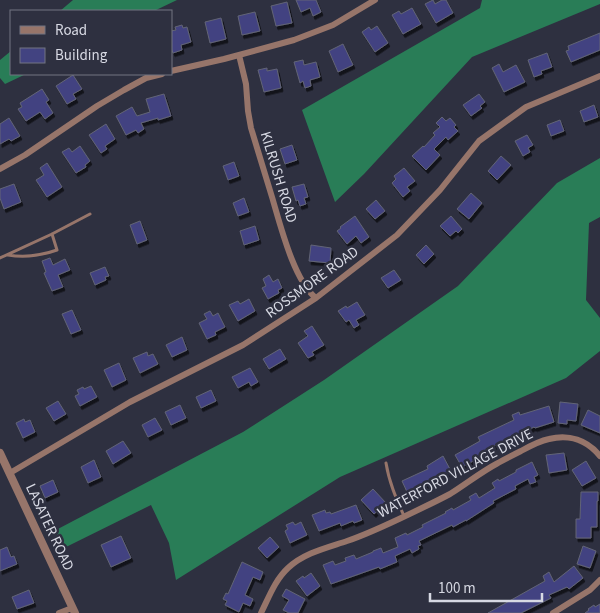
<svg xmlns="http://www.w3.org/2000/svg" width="600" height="613" viewBox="0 0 600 613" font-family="'Source Sans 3',sans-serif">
	<defs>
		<filter id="shadow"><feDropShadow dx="2" dy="3.5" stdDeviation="0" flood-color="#0009"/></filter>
	</defs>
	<rect width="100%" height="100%" fill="#2e3040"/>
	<path fill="#297d57" d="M73,0h104l-23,11h-94z
		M482,0h118v4l-128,53 -108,117 -29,28 -33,-92 178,-102z
		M11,51v23h15l-21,10 -5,-6v-18z
		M600,158v59l-11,6 -3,77 14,18v33l-34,27 -226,99 -164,103 -7,-37 -18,-38 -89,44 -8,-18 189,-99 81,-52 134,-94 99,-103z"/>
	<path fill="#424381" stroke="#626476" filter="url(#shadow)" d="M296,0h20l5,12 -8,4 -3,-8 -9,4z
		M433,0l2,4 7,-4h4l7,13 -17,10 -11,-19z
		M287,2l5,21 -16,3 -5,-20z
		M412,8l9,16 -18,10 -11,-19 7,-4 2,3z
		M255,12l5,19 -18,4 -4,-19z
		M221,18l5,21 -16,4 -5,-21z
		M182,25l1,3 4,-1 4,15 -10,3 1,5 -9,3 -2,-5v-17l5,-1 -1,-3z
		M377,26l11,17 -13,9 -13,-20 7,-5 2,3z
		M600,33v17l-29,12 -5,-11 3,-1 -1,-4z
		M343,44l10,21 -15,7 -9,-21z
		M547,53l5,14 -11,4 1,3 -8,3 -6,-17z
		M303,60l1,5 12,-3 4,15 -10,3 1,6 -6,2 -2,-7 -3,2 -6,-21z
		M499,64l4,8 13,-7 9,17 -21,10 -12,-24z
		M267,68v3l10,-2 4,19 -17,4 -6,-22z
		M73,75l9,14 -9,5 3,5 -9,5 -11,-18z
		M42,89l7,11 -3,2 7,11 -8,6 -5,-7 -14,9 -8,-12 4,-2 -2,-4z
		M164,94l7,22 -13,4v-2l-17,5 3,6 -6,4 -2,-3 -10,5 -10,-19 16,-9 5,9 13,-4 -4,-13z
		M479,94l6,8 -5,4 2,2 -11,8 -8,-11z
		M594,105l4,12 -14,5 -4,-11z
		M442,117l4,4 4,-3 6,7 -2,2 4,4 -10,9 -2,-3 -12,12 6,6 -14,15 -14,-14 11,-10 1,1 11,-12 -2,-2 7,-6 -4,-4z
		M9,118l11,18 -9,5 -2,-2 -9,5v-20z
		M560,120l4,11 -13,5 -4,-11z
		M106,124l9,15 -10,7 2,3 -6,4 -12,-18z
		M527,135l6,10 -5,3 2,4 -7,4 -8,-15z
		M292,145l5,15 -12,4 -5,-15z
		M80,146l10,15 -5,4 1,2 -10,6 -14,-21 7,-4 3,4z
		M501,156l10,9 -14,15 -9,-9z
		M234,162l5,14 -11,4 -5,-14z
		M47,163l15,24 -15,10 -11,-17 8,-5 -4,-7z
		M404,168l11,13 -8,6 3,4 -7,6 -11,-14 4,-4 -2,-3z
		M14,184l7,18 -17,7 -4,-11v-9z
		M304,184l4,13 -4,1 2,6 -6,2 -2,-6 -2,1 -4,-14z
		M471,193l11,10 -13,16 -12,-10z
		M244,198l5,14 -11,4 -5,-13z
		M376,200l9,11 -10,8 -9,-10z
		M355,216l14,21 -8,6 -5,-7 -9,8 -10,-13 4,-3 -1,-1z
		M451,216l11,13 -4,4 -2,-2 -6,5 -10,-10z
		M140,221l7,19 -10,4 -7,-19z
		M255,226l4,14 -15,5 -4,-14z
		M311,245l20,3 -1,15 -21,-2z
		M426,245l8,9 -10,10 -8,-9z
		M50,258l3,7 12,-6 5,11 -12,5 5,12 -11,4 -8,-18 2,-1 -4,-11z
		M105,267l4,9 -4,1 1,3 -11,5 -5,-12z
		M394,270l7,10 -13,8 -7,-10z
		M269,275l4,7 5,-3 4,9 -4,2 1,3 -11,6 -6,-11 4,-2 -3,-7z
		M249,299l6,12 -17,10 -9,-16 9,-4 2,3z
		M357,302l8,13 -9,5 3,5 -5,3 -5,-8 -3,2 -8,-11 8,-5 1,2z
		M72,310l9,20 -10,4 -9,-20z
		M210,311l3,5 5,-3 7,14 -10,5 1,3 -9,4 -8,-16 8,-4 -3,-5z
		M312,326l12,19 -12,7 2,3 -6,3 -10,-15 10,-7 -4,-5z
		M182,337l5,13 -15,7 -6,-12z
		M280,349l6,10 -17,10 -6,-10z
		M147,352l1,4 5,-2 5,10 -18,9 -7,-15z
		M119,363l7,17 -14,7 -8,-17z
		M250,368l8,14 -7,4 -2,-4 -11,6 -6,-11z
		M91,386l6,11 -17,9 -5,-10 4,-2 -2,-4 6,-3 1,2z
		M211,390l5,11 -15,7 -5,-11z
		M58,401l8,13 -12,7 -8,-13z
		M560,402l18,2 -2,17 -9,-1v4l-9,-1z
		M180,405l6,13 -15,7 -6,-13z
		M549,406l5,16 -19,6 -1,-1 -16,8 1,2 -8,3 -1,-2 -18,9 2,2 -17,8v2l-15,8 -7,-12 25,-14 -2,-4 36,-17 -2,-5 7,-3 1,3z
		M588,410l12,6v17l-19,-8z
		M155,418l7,12 -14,7 -6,-12z
		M24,419l1,3 5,-2 5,12 -12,6 -7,-15z
		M123,441l8,12 -18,11 -7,-13z
		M564,453l3,17 -18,3 -3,-18z
		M443,456l8,15 -8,5 2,3 -8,5 -1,-3 -28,13 -6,-13 26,-12 -1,-3z
		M94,460l7,17 -13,6 -7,-16z
		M586,461l10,17 -14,8 -10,-16z
		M532,462l6,13 -4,2 2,5 -6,2 -2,-5 -13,7 1,3 -23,12 1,2 -28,18v-1l-13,7 -1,-2 -33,16 2,4 -3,1 1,3 -7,4 -2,-4 -15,7 2,6 -17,7 -1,-2 -48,17 -8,-19 10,-4 2,4 11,-4 -1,-3 9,-3 2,4 17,-7v-1l8,-3 2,5 15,-6 -3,-9 11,-5 1,2 16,-8 -1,-2 24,-12 -1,-1 7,-4 1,2 18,-10 -2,-3 7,-4 3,5 16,-10 -3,-5 6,-4 1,2 17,-9v-2z
		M53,480l5,12 -13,6 -5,-12z
		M373,489l13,14 -12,11 -13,-14z
		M581,492h17v9h-1v26h-6v11h-15v-19h4z
		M356,505l6,15 -8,3 -1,-2 -12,5 -1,-3 -21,8 -7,-16 13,-5 1,3 4,-1 1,2z
		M293,522l2,3 6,-3 6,13 -17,8 -5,-12 3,-2 -2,-4z
		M121,536l10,22 -20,9 -10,-22z
		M270,537l9,10 -12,11 -9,-10z
		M583,546l13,5 -6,17 -13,-4z
		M7,547l4,10 3,-1 3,8 -17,7v-21z
		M242,562l21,10 -3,8 -7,-3 -8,18 8,4 -3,7 -7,-3 -4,9 -14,-7 2,-4 -4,-2 3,-6 2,1z
		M574,566l9,12 -14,11 -2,-2 -18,8 2,3 -30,15h-33l57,-32 -2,-5 6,-4 5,10z
		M311,573l9,13 -13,10 -11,-15 7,-5 1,2z
		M286,589l19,10 -7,14h-9l-6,-3 6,-10 -7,-4z
		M29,590l5,13 -17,6 -5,-12z
		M600,604v9h-15l4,-3 -1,-1 6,-4 1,2z"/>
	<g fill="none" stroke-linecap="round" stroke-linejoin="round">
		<path stroke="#97756a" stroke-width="3" d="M8,255c18,3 32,1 49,-5l-5,-16
			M0,258l52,-24 38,-20
			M386,463c3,19 10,35 18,53"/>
		<path stroke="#97756a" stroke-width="6" d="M239,55l7,29 2,27 3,17c7,23 14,46 21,69 8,27 22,84 44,101
			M171,71l53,-12 70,-19 39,-15 42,-25
			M0,169l25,-14 72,-49 27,-16 22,-12 16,-4
			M10,473l120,-71 113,-57 73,-47 81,-63 43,-45 39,-49 47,-34 74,-31
			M59,613l13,-5
			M261,613c8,-16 14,-33 27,-45 16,-15 38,-20 59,-27 18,-6 35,-14 52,-22 17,-8 34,-16 51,-25 16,-10 31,-22 48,-31 7,-4 15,-8 23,-12 9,-5 18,-10 28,-12 20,-5 38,1 51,17
			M553,613l37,-23 10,-10"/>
		<path stroke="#97756a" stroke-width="8" d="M0,453l75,160"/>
	</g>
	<g text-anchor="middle" stroke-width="5" stroke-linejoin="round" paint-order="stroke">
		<g font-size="15" fill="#d7d9e3" stroke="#2e3040">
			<text transform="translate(279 177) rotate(73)" y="5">KILRUSH ROAD</text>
			<text transform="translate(312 282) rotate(-36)" y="5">ROSSMORE ROAD</text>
			<text transform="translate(455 473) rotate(-28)" y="5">WATERFORD VILLAGE DRIVE</text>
			<text transform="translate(50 527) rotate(65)" y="5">LASATER ROAD</text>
		</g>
	</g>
	<rect x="10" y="10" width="162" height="65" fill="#2e3040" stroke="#727481"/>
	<rect x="20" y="26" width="25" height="8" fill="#97756a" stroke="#727481"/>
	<text x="55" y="35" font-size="15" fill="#d7d9e3">Road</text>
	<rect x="20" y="48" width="25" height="15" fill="#424381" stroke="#727481"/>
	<text x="55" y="60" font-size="15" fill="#d7d9e3">Building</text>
	<path d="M430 593v8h112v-8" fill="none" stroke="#d7d9e3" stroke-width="2.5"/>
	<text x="438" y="593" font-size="15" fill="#d7d9e3" stroke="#2e3040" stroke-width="4" paint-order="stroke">100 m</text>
</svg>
